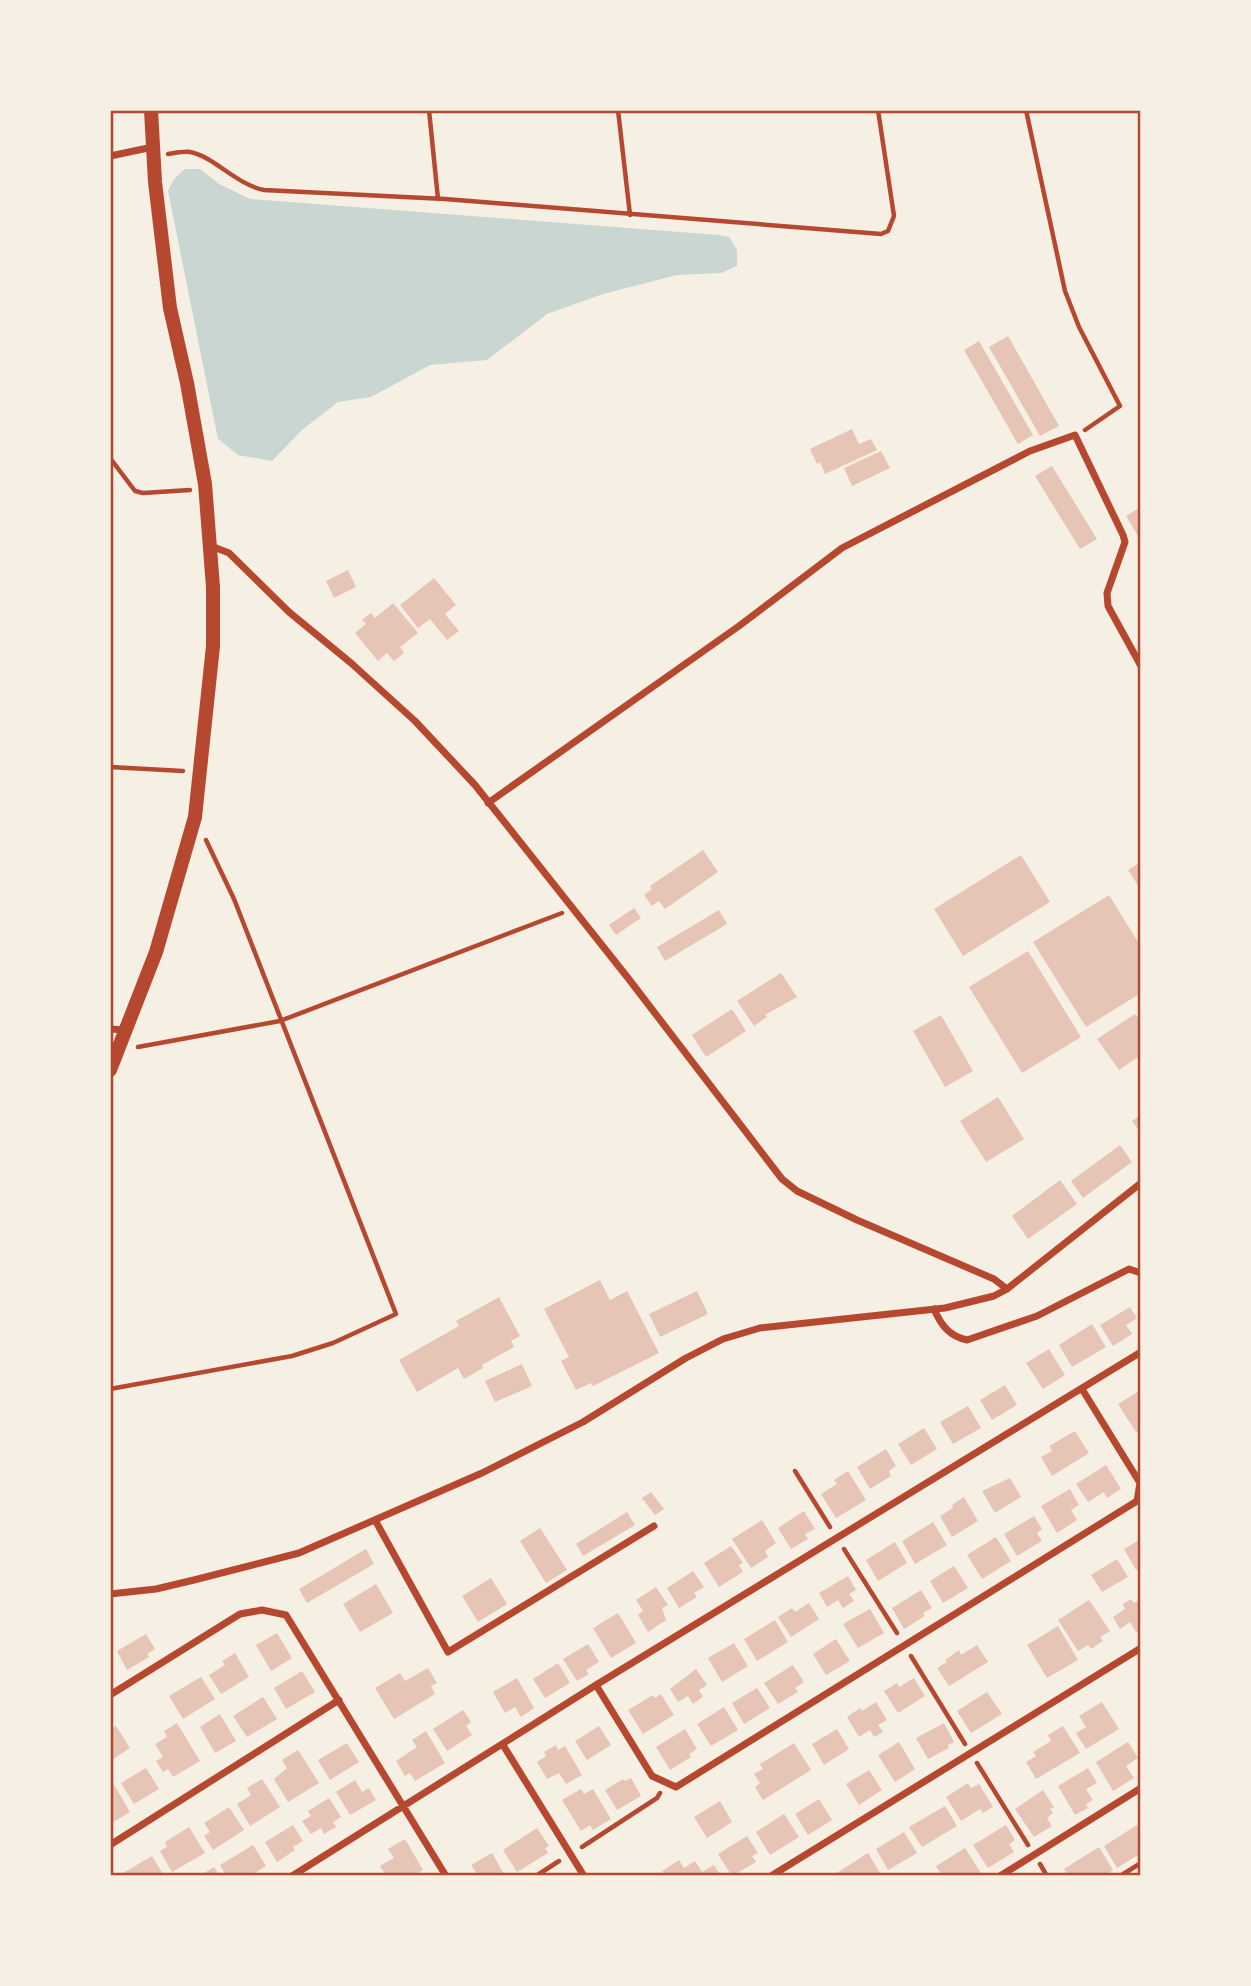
<svg xmlns="http://www.w3.org/2000/svg" width="1251" height="1986" viewBox="0 0 1251 1986" font-family="'Asap Condensed',sans-serif">
	<rect width="100%" height="100%" fill="#f6efe4"/>
	<path fill="#c9d6d2" d="M185,169h15l19,15 31,15 468,36 11,2 8,13v16l-16,7 -44,2 -74,19 -56,20 -60,46 -57,5 -59,32 -33,5 -36,28 -30,31 -34,-6 -20,-16 -50,-248 6,-12z"/>
	<path fill="#e6c5b7" d="M1008,336l51,90 -19,10 -51,-89z
		M979,341l54,94 -15,9 -54,-94z
		M852,429l7,15 12,-5 6,11 -52,24 -5,-12 -3,2 -7,-15z
		M881,451l9,17 -38,18 -8,-18z
		M1052,466l45,73 -17,10 -45,-73z
		M1141,507v34l-15,-25z
		M348,570l8,17 -22,11 -8,-17z
		M434,578l22,27 -11,9 14,17 -12,9 -17,-21 -12,9 -18,-23z
		M393,603l25,30 -18,14 4,6 -10,8 -7,-8 -9,8 -23,-28 11,-9 -4,-4 9,-7 4,5z
		M703,850l15,22 -53,37 -6,-8 -7,5 -8,-11 8,-6 -2,-3z
		M1021,855l29,47 -87,54 -29,-47z
		M1141,862v28l-13,-20z
		M1109,895l32,52v46l-55,34 -53,-85z
		M634,908l7,10 -25,17 -7,-10z
		M719,910l8,14 -62,37 -8,-14z
		M1028,951l53,86 -59,36 -53,-86z
		M781,973l16,24 -32,18 2,2 -13,9 -17,-25z
		M732,1009l14,22 -40,26 -14,-22z
		M1135,1014l6,8v33l-22,15 -22,-31z
		M941,1015l32,56 -28,16 -32,-56z
		M998,1097l26,42 -38,23 -26,-41z
		M1141,1115v18l-9,-12z
		M1120,1145l12,17 -49,36 -12,-17z
		M1060,1180l17,24 -49,35 -16,-23z
		M600,1280l10,20 17,-9 32,62 -66,33 -2,-3 -15,7 -15,-29 8,-4 -25,-48z
		M697,1291l11,23 -48,23 -11,-23z
		M499,1297l21,39 -9,5 3,6 -32,18 1,3 -19,11 -6,-11 -41,24 -18,-32 60,-34 -3,-5z
		M1130,1307l7,11 -11,7 6,9 -19,12 -13,-21z
		M1092,1324l14,23 -34,20 -13,-22z
		M1049,1349l16,26 -22,14 -17,-26z
		M522,1364l10,22 -37,16 -10,-21z
		M1005,1385l12,20 -25,15 -12,-20z
		M1139,1391l2,3v35l-5,3 -18,-28z
		M968,1406l13,22 -28,16 -13,-22z
		M924,1428l13,21 -26,16 -13,-21z
		M1075,1431l14,22 -37,23 -11,-19 11,-6 -3,-5z
		M886,1449l10,17 -7,5 2,5 -21,13 -13,-22z
		M1106,1465l15,24 -14,9 -3,-6 -16,10 -12,-18z
		M848,1471l18,29 -30,18 -15,-24 16,-10 -3,-4z
		M1010,1478l11,19 -26,16 -13,-22z
		M1070,1489l9,16 -8,5 6,10 -20,13 -16,-27z
		M651,1492l13,17 -9,6 -13,-17z
		M964,1497l14,24 -26,16 -12,-21 13,-8 -1,-3z
		M804,1511l11,18 -10,5 3,5 -17,10 -13,-21z
		M627,1512l8,13 -52,31 -7,-12z
		M1034,1516l8,13 -5,4 5,8 -25,15 -13,-22z
		M762,1520l14,23 -11,8 3,6 -17,11 -19,-29z
		M933,1522l14,23 -32,19 -13,-23z
		M540,1528l27,42 -21,13 -26,-42z
		M996,1537l15,24 -29,18 -15,-24z
		M1141,1539v29l-5,2 -12,-21z
		M895,1542l12,21 -29,18 -12,-21z
		M731,1546l12,17 -4,2 4,7 -24,15 -15,-24z
		M366,1549l8,15 -67,39 -8,-14z
		M1117,1559l11,18 -26,15 -11,-17z
		M954,1566l14,22 -25,15 -13,-22z
		M693,1571l11,16 -10,6 3,4 -18,11 -12,-20z
		M848,1576l8,14 -7,4 5,7 -11,7 -5,-8 -11,7 -8,-14z
		M491,1578l16,26 -29,18 -16,-26z
		M376,1584l17,29 -33,19 -17,-28z
		M656,1587l12,18 -6,3 4,12 -18,12 -10,-17 5,-4 -7,-11z
		M921,1590l11,18 -9,5 2,3 -21,13 -12,-21z
		M1131,1599l3,4 7,-4v30l-5,3 -6,-10 -10,7 -7,-12 12,-8 -2,-5z
		M1089,1600l21,31 -10,6 3,4 -12,8 -3,-4 -10,6 -20,-31z
		M809,1603l10,16 -28,18 -13,-20 14,-9 3,4z
		M870,1609l14,24 -26,15 -15,-24z
		M618,1613l18,30 -25,15 -18,-30z
		M775,1620l13,22 -31,19 -13,-22z
		M1058,1626l20,34 -31,18 -20,-33z
		M277,1633l15,25 -21,13 -15,-26z
		M146,1634l9,15 -8,5 2,3 -22,13 -10,-19z
		M836,1639l14,22 -24,14 -13,-21z
		M734,1643l14,23 -26,16 -14,-24z
		M588,1644l11,18 -13,8 3,4 -12,7 -14,-22z
		M977,1645l11,17 -39,24 -12,-18 10,-6 -2,-2 14,-10 2,5z
		M235,1653l14,24 -28,17 -12,-19 16,-10 -3,-4z
		M558,1663l12,20 -25,15 -12,-19z
		M793,1665l11,17 -9,6 3,4 -20,12 -14,-21z
		M428,1668l9,15 -6,3 4,8 -41,25 -19,-31 25,-15 5,8z
		M696,1669l11,16 -8,5 4,7 -10,7 -5,-8 -10,6 -8,-13z
		M302,1671l13,21 -29,17 -12,-21z
		M201,1677l14,22 -32,20 -14,-23z
		M517,1678l17,30 -13,9 -6,-10 -10,6 -12,-21z
		M914,1678l11,18 -27,17 -14,-22 13,-8 2,4z
		M757,1688l13,20 -26,16 -12,-21z
		M987,1692l15,22 -31,19 -14,-22z
		M661,1694l13,21 -31,19 -15,-24 25,-15 2,3z
		M263,1697l14,22 -30,18 -14,-21z
		M876,1702l11,18 -9,5 5,7 -9,5 -4,-7 -11,7 -12,-20 13,-9 2,3z
		M1102,1702l17,27 -33,20 -10,-16 10,-6 -7,-11z
		M724,1707l14,23 -27,16 -14,-22z
		M463,1710l8,12 -5,4 6,9 -25,16 -14,-22z
		M220,1714l16,27 -21,12 -15,-26z
		M177,1723l23,38 -27,16 -5,-8 -5,3 -7,-11 7,-4 -8,-13 12,-7 -3,-6z
		M944,1723l10,19 -6,3 1,3 -21,11 -12,-21z
		M116,1726l14,22 -20,13v-32z
		M599,1726l12,19 -24,15 -12,-19z
		M1063,1726l17,27 -44,26 -10,-17 10,-6 -3,-4 18,-11 -3,-6z
		M685,1729l12,20 -8,5 2,3 -21,13 -14,-23z
		M837,1729l12,20 -25,16 -12,-21z
		M426,1731l19,32 -30,18 -5,-8 -5,3 -9,-15 21,-14 -5,-7z
		M899,1742l16,27 -20,13 -17,-27z
		M1128,1742l10,16 -12,8 8,12 -21,13 -17,-29z
		M347,1743l12,19 -29,18 -12,-20z
		M794,1743l17,27 -48,30 -8,-13 5,-4 -6,-9 9,-5 -3,-5z
		M556,1745l2,5 7,-4 17,29 -16,9 -7,-11 -12,6 -10,-17 9,-6 -2,-4z
		M298,1750l21,33 -31,19 -14,-23 13,-11 -5,-8z
		M146,1768l13,21 -25,15 -13,-21z
		M1088,1768l9,15 -11,6 7,11 -7,4 2,4 -13,7 -17,-29z
		M869,1770l13,20 -23,15 -13,-21z
		M631,1778l10,18 -24,14 -12,-20 18,-11 2,2z
		M262,1779l18,28 -30,19 -13,-22 14,-9 -4,-7z
		M355,1780l7,12 7,-4 7,12 -26,15 -14,-23z
		M113,1783l17,29 -20,12v-39z
		M968,1783l3,5 8,-4 14,23 -10,6 -3,-4 -19,12 -15,-24z
		M581,1789l3,5 9,-5 18,30 -18,11 -3,-5 -9,6 -19,-31z
		M1043,1790l11,17 -4,2 3,4 -6,5 5,8 -18,11 -19,-28z
		M329,1798l12,19 -8,5 3,5 -12,7 -3,-6 -10,6 -9,-13 9,-5 -3,-5z
		M819,1799l13,21 -24,15 -13,-21z
		M720,1801l12,21 -25,16 -13,-21z
		M945,1806l12,20 -35,21 -13,-20z
		M229,1807l15,23 -31,20 -9,-14 6,-4 -6,-9z
		M784,1814l15,23 -29,18 -14,-23z
		M293,1825l10,16 -10,6 2,3 -18,12 -12,-20z
		M1006,1825l9,15 -6,4 5,8 -26,16 -15,-23z
		M1137,1825l4,7v21l-24,15 -13,-22z
		M189,1827l16,26 -33,19 -12,-21 7,-4 -2,-5z
		M537,1828l12,18 -4,2 3,5 -31,19 -14,-22z
		M904,1832l13,21 -29,17 -12,-21z
		M747,1836l11,17 -6,3 4,6 -24,14 -14,-22z
		M405,1839l18,31 -10,6h-27l-6,-10 14,-8 -6,-9z
		M253,1845l13,21 -16,10h-24l-6,-11z
		M1099,1847l14,23 -8,6h-37l-4,-7z
		M965,1848l16,25 -5,3h-34l-6,-10z
		M492,1853l13,23h-31l3,-2 -6,-9z
		M868,1853l14,23h-50z
		M152,1856l12,20h-39l-2,-3z
		M679,1860l5,8 11,-7 7,11 12,-7 7,11h-56l-3,-5z
		M214,1867l6,9h-21z"/>
	<g fill="none" stroke-linecap="round" stroke-linejoin="round">
		<path stroke="#b5482f" stroke-width="4.5" d="M429,110l9,89
			M618,110l12,105
			M1026,110l39,181 14,36 41,79 -35,24
			M168,154c7,-1 16,-3 22,-2 23,4 47,33 74,38l181,9 436,35 7,-3 6,-15 -16,-106
			M110,458l25,33 8,2 47,-3
			M110,767l73,4
			M138,1047l142,-26 282,-108
			M110,1389l182,-33 41,-13 63,-29 -162,-415 -28,-59
			M795,1471l35,56
			M844,1549l53,84
			M911,1656l54,88
			M977,1763l51,82
			M582,1847l75,-49 3,-5
			M1040,1864l7,12
			M536,1876l23,-15
			M1120,1876l21,-13"/>
		<path stroke="#b5482f" stroke-width="7" d="M110,156l43,-9
			M211,546l18,7 60,59 62,51 64,58 60,64 153,193 154,201 15,12 60,29 137,59 13,10
			M488,803l251,-177 103,-78 188,-97 45,-16 48,100 2,7 -18,51 1,13 33,60
			M110,1029l16,1
			M934,1309c7,16 15,27 33,31l70,-24 92,-47 12,4
			M375,1520l73,132 206,-126
			M110,1594l46,-5 38,-9 105,-27 183,-80 101,-51 103,-64 37,-19 37,-11 185,-20 49,-12 13,-7 134,-106
			M596,1685l56,91 24,11 461,-286 3,-18 -58,-94
			M110,1695l130,-81 22,-4 24,5 160,261
			M503,1745l81,131
			M110,1845l229,-145
			M292,1876l304,-191 545,-333
			M771,1876l370,-228
			M1000,1876l141,-88"/>
		<path stroke="#b5482f" stroke-width="14" d="M110,1070l46,-118 39,-135 18,-171v-59l-8,-103 -18,-101 -17,-75 -15,-126 -4,-72"/>
	</g>
	<rect width="1251" height="1986" fill="none" stroke="#f6efe4" stroke-width="224"/>
	<rect x="112" y="112" width="1027" height="1762" fill="none" stroke="#b5482f" stroke-width="2.5"/>
</svg>
